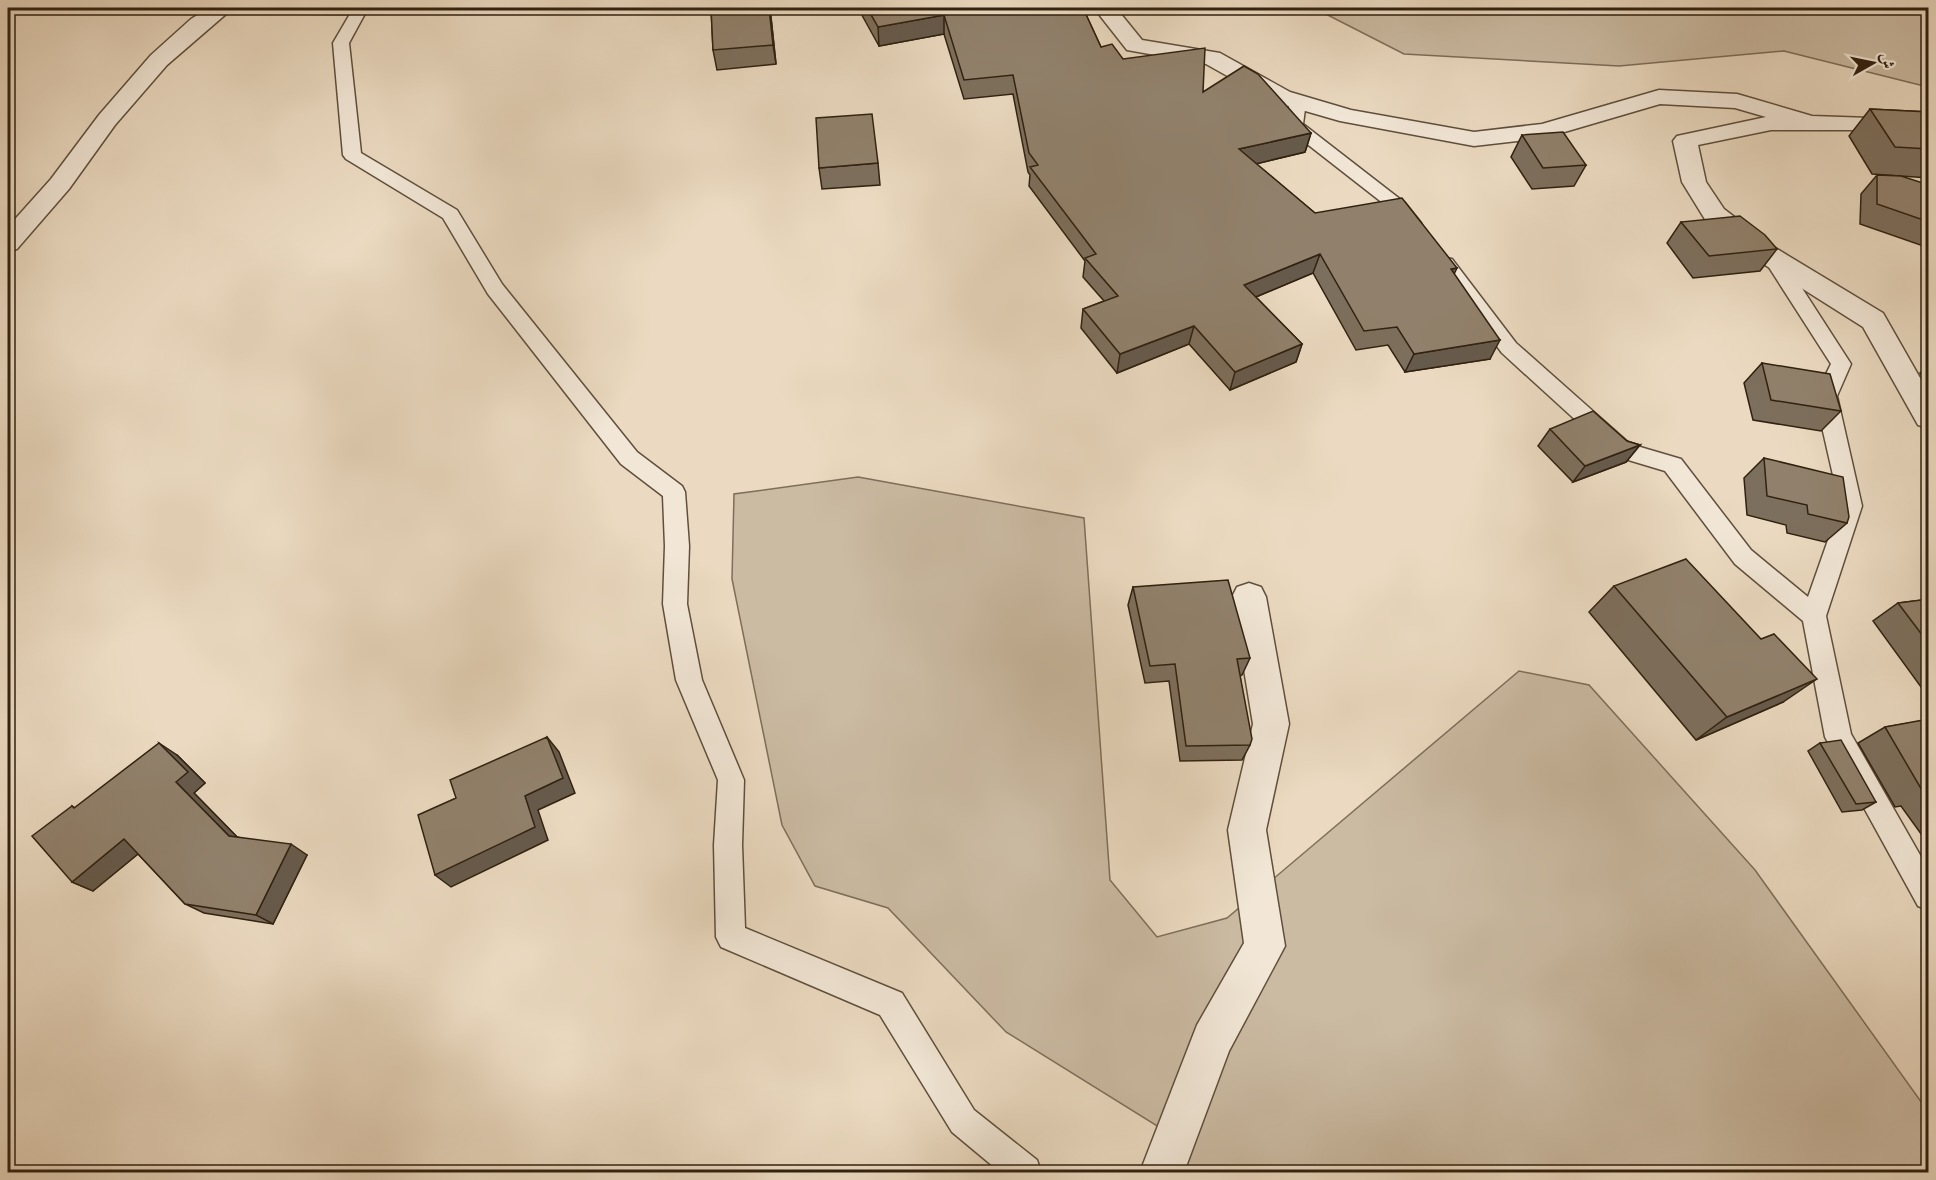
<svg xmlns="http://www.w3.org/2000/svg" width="1936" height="1180" viewBox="0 0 1936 1180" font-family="Cardo,Amiri,serif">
	<rect width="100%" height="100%" fill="#ebdac1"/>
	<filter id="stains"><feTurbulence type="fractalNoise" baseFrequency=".00333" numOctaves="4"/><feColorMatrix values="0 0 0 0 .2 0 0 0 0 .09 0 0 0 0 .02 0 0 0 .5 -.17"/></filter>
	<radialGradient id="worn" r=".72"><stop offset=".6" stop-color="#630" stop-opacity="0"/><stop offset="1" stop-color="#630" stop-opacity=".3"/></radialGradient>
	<path fill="#cbbba3" stroke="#7e6e5a" stroke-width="1.5" d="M1314,8h614v79l-144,-36 -165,15 -215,-12z
		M858,477l226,41 26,362 47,57 70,-19 292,-247 70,14 166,185 167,233 6,22v47h-739l-30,-45 -153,-95 -118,-124 -73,-22 -33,-61 -50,-246 2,-85z"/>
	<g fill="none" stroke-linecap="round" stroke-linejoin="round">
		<g stroke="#5f4f3c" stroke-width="3">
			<path id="service" d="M245,8h123l-19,35 12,110 96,57 45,74 135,168 45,34 3,6 4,54 -2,58 15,76 42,100 -2,65 3,83 157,65 72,117 63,50 4,12h-41l-48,-40 -72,-117 -159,-68 -5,-10 -2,-92 4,-65 -42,-100 -13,-76 2,-58 -2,-50 -42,-32 -133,-170 -45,-76 -97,-59 -3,-4 -10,-112 17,-29 -98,-1 -5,-2z
				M1298,97l8,5 -3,22 102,79 16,20 -2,4h-14l-12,-16 -105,-82 -3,-4 5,-23z
				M1773,252l7,2 71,110 -14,32 25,110 -36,110 25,118 77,135v41l-10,-4 -93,-169 -22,-116 -68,-57 -70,-93 -50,-15 -113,-103 -67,-89 3,-5 7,-1 7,1 64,84 114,101 51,15 70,91 57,47 32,-91 -25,-110 16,-32 -68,-106 3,-4z"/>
		</g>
		<g stroke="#5f4f3c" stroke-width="3">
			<path id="minor" d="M209,8h24l-66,57 -52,60 -46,64 -52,60 -9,2v-24l43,-48 48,-64 52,-60 40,-36z
				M1094,8h22l26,32 78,13 70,39 61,18 123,22 68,-8 117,-34 78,4 75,22 116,4v14l-79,-4h-78l-73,15 8,37 18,27 48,37 111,67 45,79v36l-10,-3 -55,-98 -109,-69 -48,-37 -24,-39 -9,-41 4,-5 89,-19 -31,-9 -75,-4 -116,34 -70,8 -134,-25 -66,-19 -68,-38 -79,-14z
				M1249,583l12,4 5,10 23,127 -23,106 19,116 -56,105 -45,121h-44l57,-147 47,-82 -16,-113 25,-106 -21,-127 5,-10z"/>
		</g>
		<use href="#service" fill="#f2e7d7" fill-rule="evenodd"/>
		<use href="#minor" fill="#f2e7d7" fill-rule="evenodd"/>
	</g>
	<path fill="#7d6f5d" stroke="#302110" stroke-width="1.5" d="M711,8h59l6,56 -59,6 -4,-20z
		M858,8h225l18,39 22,12 80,33 108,41 -6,19 -49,12 59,49 139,62 36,84 -85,13 -17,-27 -32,5 -43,-77 -57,24 46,47 -6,18 -66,28 -41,-46 -72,29 -36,-45 2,-19 21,-8 -21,-24 2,-16 -56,-75 1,-11 -2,-3 -15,-78 -49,5 -20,-65 -65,12z
		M1870,109l59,3v66l-57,-4 -23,-38z
		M1522,135l64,30 -12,21 -42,3 -21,-32z
		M878,163l2,22 -58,4 -3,-21z
		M1877,175l52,10v63l-69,-24 1,-30z
		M1681,222l96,27 -17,22 -67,7 -26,-35z
		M1762,363l79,48 -20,20 -68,-11 -9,-37z
		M1929,365v24l-9,-16z
		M1550,429l77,12 13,4 -14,17 -53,20 -35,-36z
		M1764,458l83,65 -22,19 -38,-9 -1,-8 -39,-10 -3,-37z
		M1614,586l169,116 -87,38 -107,-128z
		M1133,587l117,71 -8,17 -2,1 10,69 -8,15 -62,1 -11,-80 -24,2 -17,-78z
		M1929,599v99l-56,-77 25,-18z
		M1929,720v125l-28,-39 -6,1 -37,-64 27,-16z
		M1820,743l56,59 -14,8 -20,2 -34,-61z
		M177,755l28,28 -11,10 43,44 70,18 -34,69 -69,-11 -19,-9 -47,-50 -45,37 -21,-9v-76l3,2z"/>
	<path fill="#665a4c" stroke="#302110" stroke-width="1.5" d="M769,8h1l6,56 -3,-19z
		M944,15v19l-65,12 -1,-19z
		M1311,133l-6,19 -71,17 5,-20z
		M1320,254l-7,19 -74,31 5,-19z
		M1457,268l-9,19 3,-18z
		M1194,326l-5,18 -72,29 3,-19z
		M1500,340l-10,19 -85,13 9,-18z
		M1302,344l-6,18 -66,28 5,-18z
		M1640,445l-14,17 -53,20 12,-16z
		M1817,679l-34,23 -87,38 31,-23z
		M547,737l12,15 16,41 -37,17 10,30 -97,47 -16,-12 90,-79z
		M159,743l18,12 28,28 -11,10 52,53 -17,-10 -53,-54z
		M124,839l20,10 -51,42 -21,-9z
		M291,844l16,11 -34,69 -17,-9z"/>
	<path fill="#91816c" stroke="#302110" stroke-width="1.5" d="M711,8h58l4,37 -60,5z
		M867,8h216l18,39 11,-3 11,15 82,-11 -2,44 41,-26 14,8 53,59 -72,16 76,64 87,-15 55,70 -6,1 49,71 -86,14 -17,-27 -33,4 -44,-77 -76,31 58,59 -67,28 -41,-46 -74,28 -37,-45 35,-13 -33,-38 11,-4 -66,-87 8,-2 -9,-12 -16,-78 -49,5 -20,-65 -66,12z
		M1870,109l59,3v37l-34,-2z
		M872,114l6,49 -59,5 -3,-50z
		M1563,132l23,33 -43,3 -21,-33z
		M1877,175l24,1 28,9v37l-52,-18z
		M1740,216l25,19 12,14 -68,7 -28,-34z
		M1762,363l68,11 11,37 -70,-11z
		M1593,411l34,30 13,4 -55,21 -35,-37z
		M1764,458l79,19 6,40 -2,6 -39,-9 -1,-9 -40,-9z
		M1686,559l75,80 13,-5 43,45 -90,38 -113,-131z
		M1228,580l22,78 -13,1 15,80 -2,6 -64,1 -11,-82 -25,2 -17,-79z
		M1929,599v45l-31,-41z
		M1929,719v73h-6l-38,-65z
		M547,737l16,41 -38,18 10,31 -100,48 -17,-60 38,-17 -6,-18z
		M1841,740l35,62 -20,2 -36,-61z
		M159,743l29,29 -12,10 53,54 62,8 -35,71 -71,-11 -61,-65 -52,43 -40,-46 40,-30 2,2z"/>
	<rect width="1936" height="1180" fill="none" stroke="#ebdac1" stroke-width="30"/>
	<rect x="9" y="9" width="1918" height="1162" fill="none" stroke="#302110" stroke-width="3"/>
	<rect x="15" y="15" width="1906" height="1150" fill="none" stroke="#302110" stroke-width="1.5"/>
	<g transform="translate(1873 63) rotate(81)" stroke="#f2e7d7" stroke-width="4.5" paint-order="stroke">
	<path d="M0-4.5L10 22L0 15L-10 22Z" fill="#302110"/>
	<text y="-9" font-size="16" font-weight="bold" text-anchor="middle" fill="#302110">ش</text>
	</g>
	<rect width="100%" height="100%" filter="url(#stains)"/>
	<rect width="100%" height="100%" fill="url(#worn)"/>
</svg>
